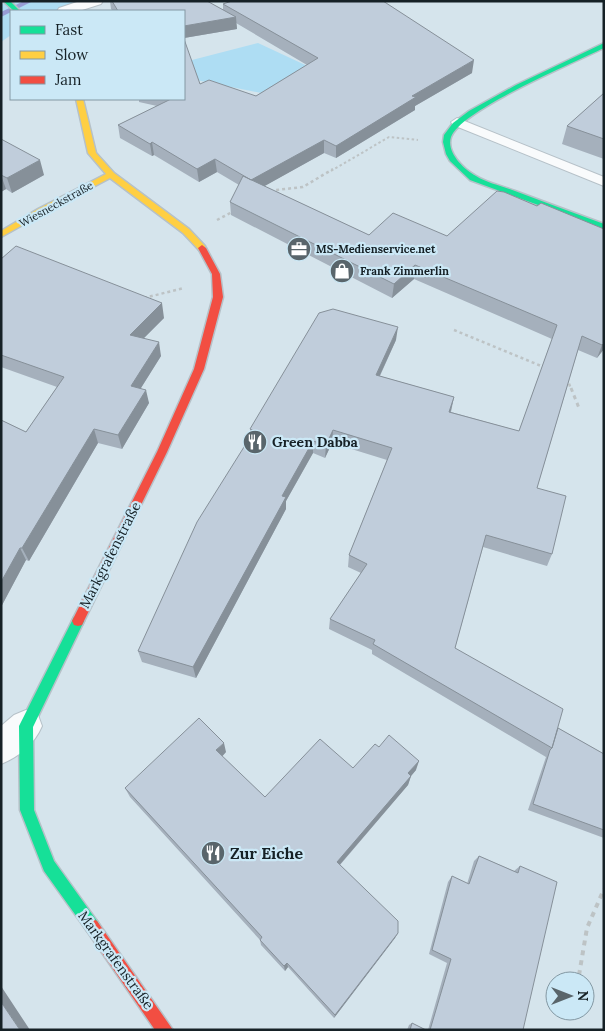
<svg xmlns="http://www.w3.org/2000/svg" width="605" height="1031" viewBox="0 0 605 1031" font-family="Lora,serif">
	<rect width="100%" height="100%" fill="#d5e4ec"/>
	<path fill="#aeddf3" d="M7,1h75l-26,10h-45v24l-10,7v-37z
		M258,43l73,34 -40,22 -95,-19 -8,-16 4,-4z"/>
	<g fill="none" stroke-linecap="round" stroke-linejoin="round">
		<path fill="#989dd5" fill-rule="evenodd" d="M24,1h9l-32,16v-5z"/>
		<g stroke="#b6c1c8" stroke-width="2">
			<path id="lane" d="M457,118l147,59v9l-151,-61 -2,-3z"/>
		</g>
		<g stroke="#b6c1c8" stroke-width="2">
			<path id="street" d="M80,1h23l-2,3 -22,7h-22l2,-3z
				M26,710l12,5 4,11c-7,17 -23,31 -41,38v-38l13,-11z"/>
		</g>
		<g stroke="#b6c1c8" stroke-width="3">
			<path id="fast" d="M3,1h7l10,10h-6z
				M604,43v5c-29,14 -143,62 -153,89 -5,15 12,32 25,39 11,7 26,10 39,15 29,11 59,22 89,33v5l-134,-49 -20,-19 -4,-7 -3,-12 1,-7 9,-12 16,-12 47,-26z
				M78,616l4,1 2,4 -51,106 1,83 20,51 43,60 3,5 -3,5 -5,3 -5,-3 -43,-60 -24,-61 -1,-84 55,-109z"/>
		</g>
		<g stroke="#b6c1c8" stroke-width="3">
			<path id="slow" d="M76,99h7l13,54 18,20 75,56 16,17v4h-6l-16,-17 -73,-55 -66,35 -43,24v-6l37,-22 68,-35 -18,-21z"/>
		</g>
		<g stroke="#b6c1c8" stroke-width="3">
			<path id="jam" d="M202,245l4,3 14,26 3,23 -19,72 -37,83 -85,173 -4,1 -4,-1 -2,-4 85,-169 37,-83 19,-72 -1,-23 -14,-26z
				M92,918l5,3 76,109h-18l-68,-99 -3,-5 3,-5z"/>
		</g>
		<path stroke="#bdc3c5" stroke-width="2" stroke-dasharray="2.5 2.5" stroke-linecap="butt" d="M331,171l58,-34 29,3"/>
		<path stroke="#bdc3c5" stroke-width="2.5" stroke-dasharray="3 3" stroke-linecap="butt" d="M271,193l5,-3 27,-3 30,-18
			M217,220l17,-9
			M144,298l40,-10
			M454,330l92,38
			M567,378l4,11"/>
		<path stroke="#bdc3c5" stroke-width="3" stroke-dasharray="4 4" stroke-linecap="butt" d="M571,388l8,20"/>
		<path stroke="#bdc3c5" stroke-width="4" stroke-dasharray="5 5" stroke-linecap="butt" d="M579,975l8,-47 17,-39"/>
		<use href="#lane" fill="#f9fbfc" fill-rule="evenodd"/>
		<use href="#street" fill="#f9fbfc" fill-rule="evenodd"/>
		<use href="#fast" fill="#16e098" fill-rule="evenodd"/>
		<use href="#slow" fill="#ffcf43" fill-rule="evenodd"/>
		<use href="#jam" fill="#f24e42" fill-rule="evenodd"/>
	</g>
	<path fill="#a5b0bc" d="M110,1h97l16,9v-6l249,69 -57,33v4l-79,48 -12,-5 -60,33 105,49 78,1 90,-30 67,23v120l-7,9 -19,-8 -41,138 15,66 -5,12 -64,-19 -28,101 103,80 46,26v84l-76,-28 18,-53 -174,-103v-4l-43,-21 1,-10 31,-46 -13,-6 1,-12 38,-95 -55,-17 -7,15 -12,-5 -27,48v8l-90,169 -54,-16 -4,-11 113,-215 -1,-7 146,-89 -16,36 74,21 -3,15 68,19 33,-92 -138,-60 -22,19 -161,-83 -1,-13 9,-17 -22,-13 -18,10 -45,-27 -2,1 -32,-18 -2,-13 39,-19 -18,-4v-3h45l16,-15 56,12 51,-31 -71,-42 1,6 -53,9v-27h-71l-2,-2z
		M604,93v66l-42,-15 5,-18z
		M1,139l43,36 -32,18 -6,-4 -5,3z
		M1,259l163,59 -20,20 17,18 -20,32 8,15 -27,46 -24,-6 -69,118 -3,-1 -25,47v-187l25,12 31,-45 -56,-20z
		M379,747l37,23 -5,6 -3,9 -68,80 58,68 -3,5 -61,80 -46,-51 -3,4 -24,-26 -1,-5 -130,-143 -5,-9 101,-36 -4,4 43,41 88,-29z
		M479,856l35,15 6,-5 3,164h-95l19,-67 -18,-9 19,-72 4,-6 15,8 7,-23z
		M412,1023l14,7h-19l2,-5z"/>
	<path fill="#869099" d="M236,17l1,12 -53,9v-12z
		M474,60l-2,13 -57,33v4l-79,48v-12l76,-50z
		M324,140v13l-72,40 -1,-13z
		M152,142l2,13 -2,1 -2,-12z
		M215,159l2,13 -18,10 -2,-13z
		M40,160l4,15 -32,18 -5,-15z
		M1,175l5,14 -5,3z
		M415,265l-1,14 -22,19 2,-14z
		M162,303l2,15 -31,31 -3,-14z
		M398,327l-2,13 -22,48 2,-13z
		M159,342l2,14 -27,43 -3,-13z
		M604,343v6l-7,9 5,-13z
		M146,390l3,13 -27,46 -4,-14z
		M454,397l-3,13 -5,15 3,-13z
		M94,429l4,14 -69,118 -7,-13z
		M333,430l-1,13 -7,15 1,-13z
		M313,441v12l-27,48v8l-90,169 -3,-11 89,-171z
		M20,548l6,12 -25,47v-25z
		M224,743l2,9 -7,8 -3,-10z
		M419,761l-3,9 -5,6 -3,9 -72,84 1,-7 71,-89z
		M398,933l-3,5 -61,80 1,-3z
		M287,963l1,4 -3,4 -1,-5z
		M1,986l29,44h-10l-19,-28z"/>
	<path fill="#c0cddb" stroke="#869099" d="M112,1h95l29,16 -52,9v-15h-66z
		M232,1h151l91,59 -62,36 4,1 -80,49 -12,-6 -73,40 -36,-21 -18,10 -45,-27 -2,2 -32,-19 53,-26h13v-60l16,45 9,-4 47,16 62,-38 -95,-54z
		M604,93v46l-37,-13z
		M1,139l39,21 -33,18 -6,-3z
		M243,176l126,59 24,-22 54,23 50,-45 7,1 33,14 4,-3 63,26v114l-2,2 -20,-9 -45,152 29,8 -14,58 -66,-19 -31,113 108,61 -11,39 -179,-104 2,-4 -45,-21 37,-55 -18,-9 43,-107 -59,-18 -7,15 -13,-4 -31,55 4,1 -93,170 -55,-16 59,-129 57,-91 -4,-2 69,-116 14,-4 65,18 -22,48 78,22 -5,15 70,19 38,-106 -142,-60 -21,19 -164,-82z
		M16,246l146,57 -32,32 29,7 -28,44 15,4 -28,45 -24,-6 -72,119h-2l-19,34v-162l25,12 38,-55 -63,-22v-96z
		M199,718l25,25 -8,7 49,47 55,-58 33,29 22,-24 4,3 10,-12 30,26 -11,12 3,3 -74,86 61,59v12l-63,82 -48,-52 -3,3 -24,-26 2,-3 -137,-149z
		M558,728l46,26v76l-71,-26 17,-54 2,-2z
		M479,856l39,17 2,-7 37,16 -34,148h-93l21,-71 -19,-9 20,-74 17,8z
		M1,1002l19,28h-19z
		M412,1023l14,7h-16z"/>
	<defs>
		<g id="office-disc" transform="scale(1.25)"><circle r="9.5" fill="#59656b" stroke="#cbe8f6"/><path d="M-6-3h4V-5.5h4V-3h4V5H-6ZM-1-4.5V-3h2v-1.5ZM-6 0V1H6V0Z" fill="#fff"/></g>
		<g id="shop-disc" transform="scale(1.25)"><circle r="9.5" fill="#59656b" stroke="#cbe8f6"/><path d="M-5-2.5h2.3a2.7 3.5 0 0 1 5.4 0H5L5.5 6h-11ZM-1.5-2.5h3a1.5 2.3 0 0 0-3 0Z" fill="#fff"/></g>
		<g id="restaurant-disc" transform="scale(1.25)"><circle r="9.5" fill="#59656b" stroke="#cbe8f6"/><path d="M-5-6h1v4h1v-4h1v4h1v-4h1v5L-1.5 .5V6h-2V.5L-5-1ZM5-6V6H3V1.5H1.5Q1.5-4 5-6Z" fill="#fff"/></g>
	</defs>
	<g fill-rule="evenodd">
		<use href="#office-disc" x="299" y="249"/>
		<use href="#shop-disc" x="342" y="271"/>
		<use href="#restaurant-disc" x="255" y="442"/>
		<use href="#restaurant-disc" x="213" y="853"/>
	</g>
	<g text-anchor="middle" stroke-width="4.5" stroke-linejoin="round" paint-order="stroke">
		<g font-size="11" fill="#162126" stroke="#cbe8f6">
			<text transform="translate(56 204) rotate(-29)" y="4">Wiesneckstraße</text>
		</g>
		<g font-size="11" font-weight="bold" fill="#162126" stroke="#cbe8f6" text-anchor="start">
			<text x="316" y="253">MS-Medienservice.net</text>
			<text x="360" y="275">Frank Zimmerlin</text>
		</g>
		<g font-size="14" font-weight="bold" fill="#162126" stroke="#cbe8f6" text-anchor="start">
			<text x="272" y="447">Green Dabba</text>
		</g>
		<g font-size="14" fill="#162126" stroke="#cbe8f6">
			<text transform="translate(110 555) rotate(-63)" y="5">Markgrafenstraße</text>
			<text transform="translate(116 960) rotate(54)" y="5">Markgrafenstraße</text>
		</g>
		<g font-size="16" font-weight="bold" fill="#162126" stroke="#cbe8f6" text-anchor="start">
			<text x="230" y="859">Zur Eiche</text>
		</g>
	</g>
	<rect width="605" height="1031" fill="none" stroke="#162126" stroke-width="5"/>
	<rect x="10" y="10" width="175" height="90" fill="#cbe8f6" stroke="#8398a3"/>
	<rect x="20" y="26" width="25" height="8" fill="#16e098" stroke="#8398a3"/>
	<text x="55" y="35" font-size="15" fill="#162126">Fast</text>
	<rect x="20" y="51" width="25" height="8" fill="#ffcf43" stroke="#8398a3"/>
	<text x="55" y="60" font-size="15" fill="#162126">Slow</text>
	<rect x="20" y="76" width="25" height="8" fill="#f24e42" stroke="#8398a3"/>
	<text x="55" y="85" font-size="15" fill="#162126">Jam</text>
	<g transform="translate(570 996) rotate(90)"><circle r="24" fill="#cbe8f6" stroke="#8398a3"/>
	<path d="M0-4L9 19L0 12L-9 19Z" fill="#59656b"/>
	<text y="-8" font-size="14" font-weight="bold" text-anchor="middle" fill="#162126">N</text>
	</g>
</svg>
